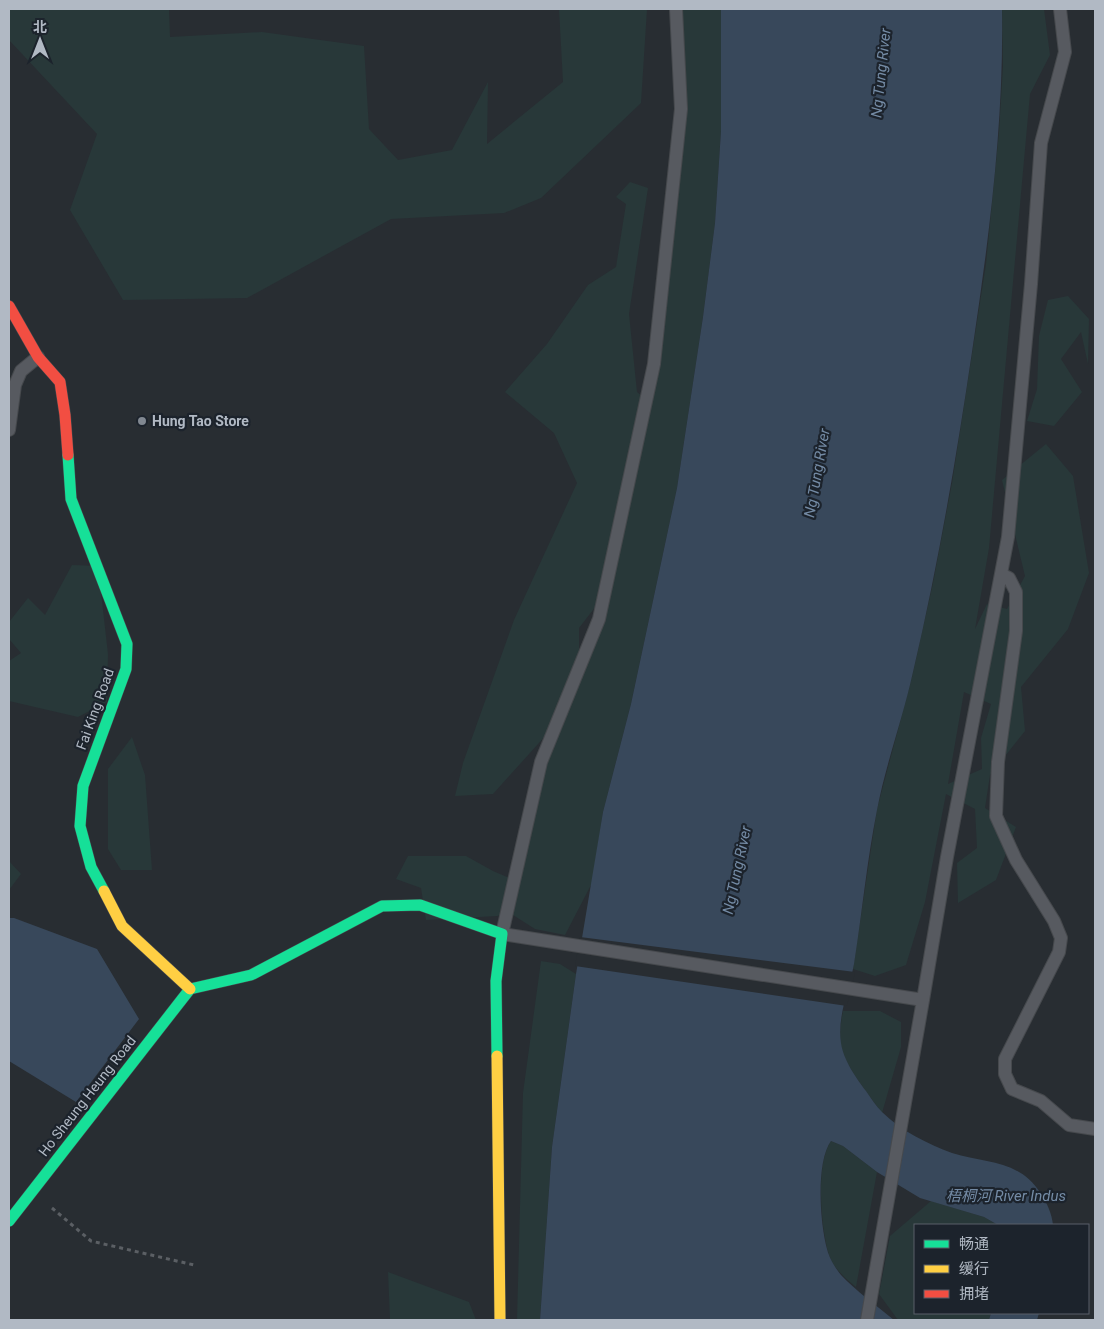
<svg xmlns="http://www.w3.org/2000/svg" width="1104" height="1329" viewBox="0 0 1104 1329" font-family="Roboto,'Noto Sans SC',sans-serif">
	<rect width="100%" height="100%" fill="#282d32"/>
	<path fill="#283839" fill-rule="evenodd" d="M9,9h160l1,28 92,-5 102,14 5,83 29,31 54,-10 36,-68 -1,62 76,-62 -4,-73h88l-6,94 -100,95 -37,15 -113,6 -144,79 -124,2 -53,-90 27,-76 -88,-94z
		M676,9h45v122l-6,92 -12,94 -26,171 -46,216 -28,108 -11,71 -27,52 -30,-6 -22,-14 -87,5 -5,-32 -25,-9 12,-23h58l27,15 21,9 42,-156 -63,70 -38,2 8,-33 51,-143 63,-137 -23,-50 -49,-41 42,-48 41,-59 28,-18 10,-63 -10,-7 14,-15 18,6 -19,126 8,78 9,8 35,-291zM603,597l-24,68v-37z
		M1002,9h42l6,46 -20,39 -41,454 -14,81 12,-25 20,5 18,-33 -23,-96 44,-36 27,32 16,97 -21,56 -47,58 4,44 -35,44 -5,33 31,19 -20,53 -38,23 -1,-40 20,-15 -2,-39 -29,-15 -21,108 -19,63 -31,11 -22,-7 24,-160 35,-132 21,-94 19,-100 34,-219 13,-132 4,-66zM964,692l27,12 -10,34 1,31 -34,15z
		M1068,296l21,23 -1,45 -7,-32 -20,27 21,33 -28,34 -27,-5 10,-32 2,-53 9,-36z
		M72,565l26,1 10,88 -1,48 -29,15 -69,-16v-40l12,-8 -12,-14v-17l19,-24 17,17z
		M132,737l13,38 7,95h-31l-13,-21v-80z
		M9,861l12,13 -12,16z
		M541,961l19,3 16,10 -24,173 -12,173h-23l6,-227z
		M843,1011h37l21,11v25l-19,66c-12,-17 -38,-48 -41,-67 -2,-13 0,-23 2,-35z
		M831,1141l12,5 34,26 -21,115c-11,-9 -23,-19 -27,-32 -8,-26 -14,-91 2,-114z
		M931,1201l53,16 14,8h-83v88h76l-2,7h-91l-19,-26 11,-58z
		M388,1272l81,30 7,18h-86z"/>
	<path fill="#38485b" d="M721,9h281c2,115 -13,229 -30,343 -16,108 -34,214 -59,320 -10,46 -27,91 -36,138 -10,50 -15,103 -23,154 -5,26 -17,53 -13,79 2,16 15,35 25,48 5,7 10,15 16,21 19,19 46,32 70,41 35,11 67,6 89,41 6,9 11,20 12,31h-55l-14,-8 -64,-19 -43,-26 -34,-26 -12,-5c-16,22 -11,89 -2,114 2,6 8,15 12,20 14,15 37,32 53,45h-354l12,-173 24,-173 27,-162 28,-108 46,-216 26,-171 12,-94 6,-92z
		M9,918h5l83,31 42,70 -63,83 -67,-41z
		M991,1313h48l-2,7h-48z"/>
	<path fill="#282d32" d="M580,937l275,35 -8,34 -272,-40z"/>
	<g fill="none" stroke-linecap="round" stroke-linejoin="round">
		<g stroke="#46494d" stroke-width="14">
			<path id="lane" d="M676,9l5,100 -27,255 -55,255 -58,143 -39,172 421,66 -56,320
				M9,430l6,-45 6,-14 17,-14
				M1001,574l8,4 7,14v39l-18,131 -2,54 20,44 38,61 7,17 -2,14 -54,107v15l7,15 29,12 28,24 26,4
				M923,1000l24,-143 61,-320 23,-253 10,-141 24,-91 -5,-43"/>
		</g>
		<g stroke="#46494d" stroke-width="12">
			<path id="fast" d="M68,455l3,44 56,145 -1,25 -43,117 -3,40 11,41 13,24
				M190,989l61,-14 131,-69 38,-1 82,29 -6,47 1,75
				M9,1221l181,-232"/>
		</g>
		<g stroke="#46494d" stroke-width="12">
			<path id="slow" d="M104,891l18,35 68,63
				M497,1056l3,264"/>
		</g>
		<g stroke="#46494d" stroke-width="12">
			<path id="jam" d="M9,306l29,51 22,25 5,33 3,40"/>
		</g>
		<path stroke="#5b5f64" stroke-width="3" stroke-dasharray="4 4" stroke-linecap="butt" d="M52,1208l39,33 103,24"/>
		<use href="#lane" stroke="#575a60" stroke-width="12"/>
		<use href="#fast" stroke="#16e098" stroke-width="11"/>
		<use href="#slow" stroke="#ffcf43" stroke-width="11"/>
		<use href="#jam" stroke="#f24e42" stroke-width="11"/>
	</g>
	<circle fill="#818891" stroke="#1c232c" stroke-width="2" cx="142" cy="421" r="5"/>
	<g text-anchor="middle" stroke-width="4.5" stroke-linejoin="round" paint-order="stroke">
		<g font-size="14" font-weight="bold" fill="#b1b9c4" stroke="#1c232c" text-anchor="start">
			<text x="152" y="426">Hung Tao Store</text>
		</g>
		<g font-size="14" fill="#b1b9c4" stroke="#1c232c">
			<text transform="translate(95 709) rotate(-70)" y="5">Fai King Road</text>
			<text transform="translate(87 1096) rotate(-52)" y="5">Ho Sheung Heung Road</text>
		</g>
		<g font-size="15" font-style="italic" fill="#748ba5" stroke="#1c232c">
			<text transform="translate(881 73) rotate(-84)" y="5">Ng Tung River</text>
			<text transform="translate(817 473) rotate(-80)" y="5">Ng Tung River</text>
			<text transform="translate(737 870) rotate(-78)" y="5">Ng Tung River</text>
			<text x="1006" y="1201">梧桐河 River Indus</text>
		</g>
	</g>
	<rect width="1104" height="1329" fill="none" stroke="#b1b9c4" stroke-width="20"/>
	<rect x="914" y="1224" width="175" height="90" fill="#1c232c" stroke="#585f69"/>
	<rect x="924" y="1240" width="25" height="8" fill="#16e098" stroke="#585f69"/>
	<text x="959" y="1249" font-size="15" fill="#b1b9c4">畅通</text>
	<rect x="924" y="1265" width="25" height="8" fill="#ffcf43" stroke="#585f69"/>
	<text x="959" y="1274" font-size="15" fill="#b1b9c4">缓行</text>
	<rect x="924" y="1290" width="25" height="8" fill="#f24e42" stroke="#585f69"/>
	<text x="959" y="1299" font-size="15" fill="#b1b9c4">拥堵</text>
	<g transform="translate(40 40)" stroke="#1c232c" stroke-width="4" paint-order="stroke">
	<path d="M0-4L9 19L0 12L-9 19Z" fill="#b1b9c4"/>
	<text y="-8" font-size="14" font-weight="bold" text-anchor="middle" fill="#b1b9c4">北</text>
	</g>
</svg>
